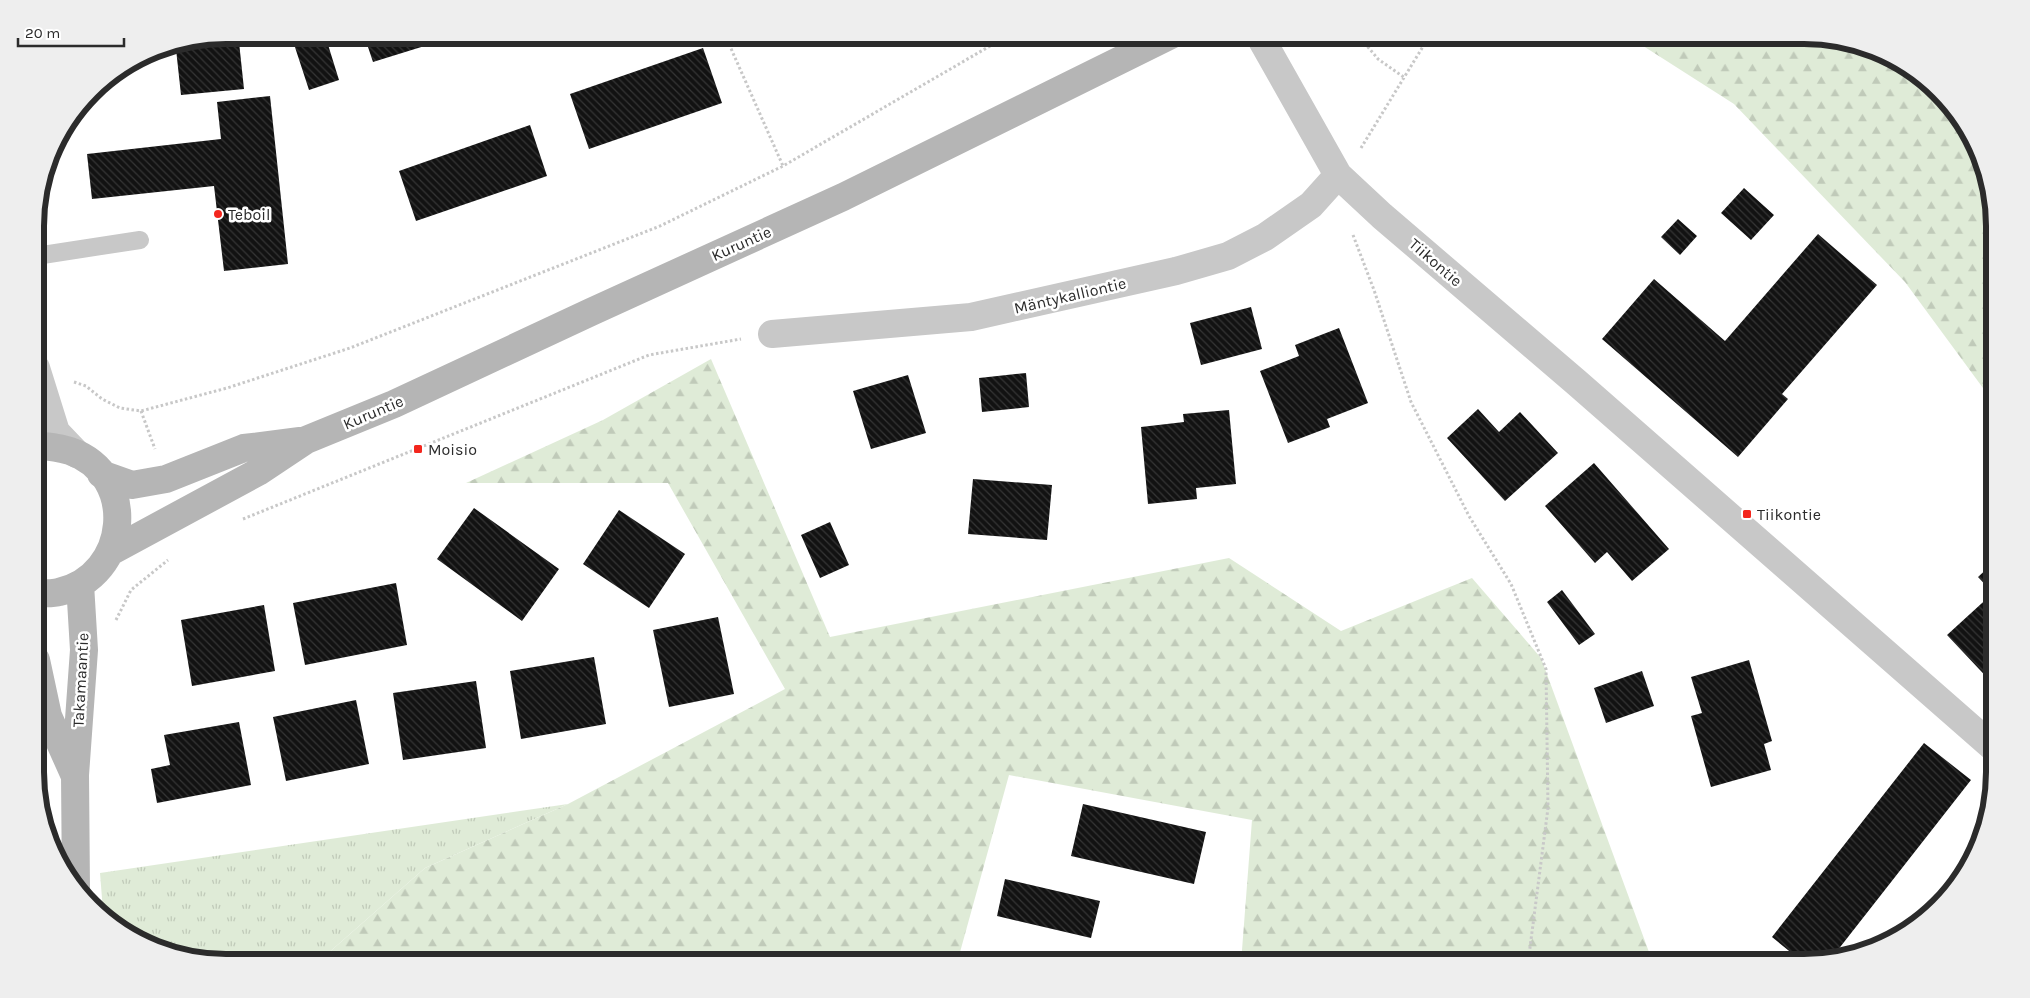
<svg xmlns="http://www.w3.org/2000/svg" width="2030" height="998" viewBox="0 0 2030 998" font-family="Karla,sans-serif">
	<defs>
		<pattern id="grass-tufts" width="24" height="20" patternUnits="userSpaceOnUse" patternTransform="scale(1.25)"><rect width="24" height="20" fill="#dfebd7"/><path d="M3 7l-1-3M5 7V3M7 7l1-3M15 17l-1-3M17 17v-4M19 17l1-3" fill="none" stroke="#c0cab9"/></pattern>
		<pattern id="forest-firs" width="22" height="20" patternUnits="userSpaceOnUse" patternTransform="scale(1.25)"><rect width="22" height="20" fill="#dfebd7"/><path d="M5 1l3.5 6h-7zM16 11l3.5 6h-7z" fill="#c0cab9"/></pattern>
		<pattern id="building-back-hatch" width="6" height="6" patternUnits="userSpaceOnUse" patternTransform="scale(1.25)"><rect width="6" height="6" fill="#121212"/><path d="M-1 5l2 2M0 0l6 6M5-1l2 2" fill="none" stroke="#353535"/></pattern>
	</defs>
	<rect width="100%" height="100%" fill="#fff"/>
	<path fill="url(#grass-tufts)" d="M568,804l-143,64 -108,95h-91l-84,-20 -39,-32 -3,-38z"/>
	<path fill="url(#forest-firs)" d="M1626,35h178l84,20 68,55 25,43 12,48 1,202 -89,-121 -171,-178z
		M711,359l119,278 399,-79 112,73 131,-53 69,80 112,305h-412l11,-143 -243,-45 -52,188h-640l108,-95 143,-64 217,-115 -117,-206h-202l137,-63z"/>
	<path fill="url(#building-back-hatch)" d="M291,35h34l14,45 -30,10z
		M364,35h64l3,9 -58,18z
		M239,42l5,47 -63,6 -5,-46z
		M703,48l19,55 -133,46 -19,-55z
		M270,96l18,168 -64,7 -10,-85 -122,13 -5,-45 134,-15 -4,-37z
		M530,125l17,51 -131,45 -17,-50z
		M1744,188l30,27 -23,25 -30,-27z
		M1678,219l19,17 -17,19 -19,-18z
		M1818,234l59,51 -95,109 6,5 -50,58 -136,-118 52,-60 71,62z
		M1251,307l11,42 -61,16 -11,-42z
		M1339,328l29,75 -41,16 3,8 -42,16 -28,-72 39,-15 -4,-11z
		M1026,373l3,34 -47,5 -3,-34z
		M908,375l18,58 -55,16 -18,-58z
		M1478,409l21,23 21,-20 38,41 -53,48 -58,-63z
		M1229,410l7,74 -40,4 1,11 -49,5 -7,-77 43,-5 -1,-8z
		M1594,463l75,86 -37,32 -25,-29 -12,11 -50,-57z
		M973,479l79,6 -5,55 -79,-6z
		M474,508l85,61 -37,52 -85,-62z
		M619,510l66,44 -36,54 -66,-44z
		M830,522l19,43 -29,13 -19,-43z
		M1994,562v29l1,95 -48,-51 46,-42 -15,-16z
		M396,583l11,62 -102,20 -12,-62z
		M1562,590l33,44 -16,11 -32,-43z
		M264,605l11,66 -83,15 -11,-66z
		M718,617l16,77 -65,13 -16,-77z
		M594,657l12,67 -85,15 -11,-68z
		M1749,660l23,81 -8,3 7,26 -60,17 -20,-71 11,-3 -11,-36z
		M1642,671l12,35 -48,17 -12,-35z
		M476,681l10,67 -83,12 -10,-67z
		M356,700l13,64 -83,17 -13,-64z
		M239,722l12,63 -94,18 -6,-34 19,-4 -6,-30z
		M1924,743l47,37 -141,180 -26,3 -32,-26z
		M1083,804l123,28 -12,52 -123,-28z
		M1005,879l95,22 -9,37 -94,-22z"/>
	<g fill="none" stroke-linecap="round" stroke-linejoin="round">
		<path stroke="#c8c8c8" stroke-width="3" stroke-dasharray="2.5 2.5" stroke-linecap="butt" d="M725,35l58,131
			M1358,35l20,24 27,19
			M1361,148l69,-113
			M1353,235l21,55 37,112 58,114 42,68 35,85 2,139 -20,155
			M74,382l12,4 16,13 18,9 21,3 86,-23 123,-40 310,-122 123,-60 226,-131
			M141,411l14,38
			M243,519l406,-164 92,-16
			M116,620l15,-30 37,-30"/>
		<path stroke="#c8c8c8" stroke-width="18" d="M36,256l104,-16"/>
		<path stroke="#c8c8c8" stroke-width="28" d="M1259,35l79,140 44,41 194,166 419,367
			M772,334l199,-17 205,-46 52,-15 37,-19 46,-32 27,-30
			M36,368l20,64 21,22"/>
		<path stroke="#b5b5b5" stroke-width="28" d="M36,447c11,-2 23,1 34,4 69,24 60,125 -11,141 -7,2 -15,1 -23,1
			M101,474l31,11 34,-6 78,-31 56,-7
			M112,551l146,-79 48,-32 88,-36 197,-92 252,-115 328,-162
			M36,660l12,56 26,58
			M76,890l-1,-115 9,-125 -4,-66"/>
	</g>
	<g fill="#f3261d" stroke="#fff" stroke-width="2">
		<circle cx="218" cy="214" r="5"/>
		<rect x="413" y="444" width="10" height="10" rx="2.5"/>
		<rect x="1742" y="509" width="10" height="10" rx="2.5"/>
	</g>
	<g text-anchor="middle" stroke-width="5" stroke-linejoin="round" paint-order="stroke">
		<g font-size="16" fill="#2b2b2b" stroke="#fff" text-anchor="start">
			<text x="228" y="220">Teboil</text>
			<text x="428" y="455">Moisio</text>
			<text x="1757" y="520">Tiikontie</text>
		</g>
		<g font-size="16" fill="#2b2b2b" stroke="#fff">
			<text transform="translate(741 243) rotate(-24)" y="6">Kuruntie</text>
			<text transform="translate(1436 262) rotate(41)" y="6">Tiikontie</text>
			<text transform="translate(1070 295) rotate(-13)" y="6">Mäntykalliontie</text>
			<text transform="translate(373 412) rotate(-23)" y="6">Kuruntie</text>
			<text transform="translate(80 680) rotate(-87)" y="6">Takamaantie</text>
		</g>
	</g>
	<path d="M0 0H2030V998H0ZM226 44H1804A182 182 0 0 1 1986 226V772A182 182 0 0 1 1804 954H226A182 182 0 0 1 44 772V226A182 182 0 0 1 226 44Z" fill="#eee" fill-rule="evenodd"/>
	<path fill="none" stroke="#2b2b2b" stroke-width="6" d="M226 44H1804A182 182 0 0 1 1986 226V772A182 182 0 0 1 1804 954H226A182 182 0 0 1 44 772V226A182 182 0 0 1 226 44Z"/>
	<path d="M18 38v8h106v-8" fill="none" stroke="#2b2b2b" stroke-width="2.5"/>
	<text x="25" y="38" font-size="15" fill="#2b2b2b" stroke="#ffffff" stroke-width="4" paint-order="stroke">20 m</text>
</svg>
